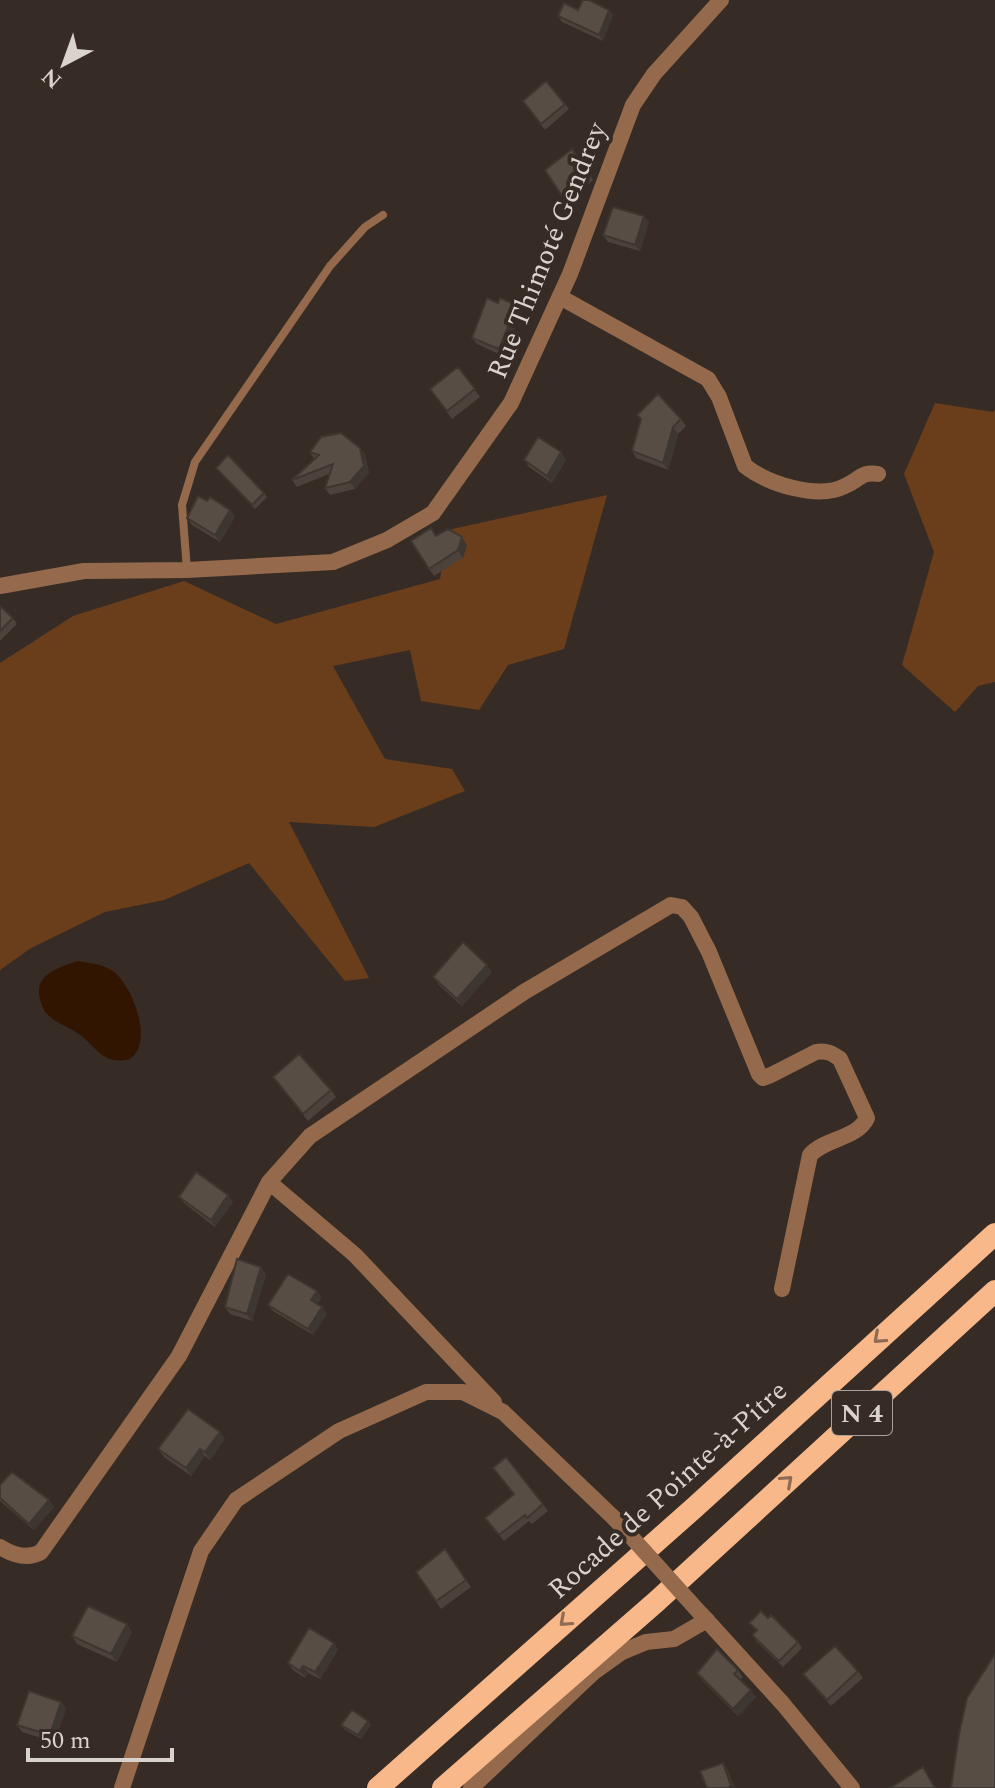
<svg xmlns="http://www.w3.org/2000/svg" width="995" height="1788" viewBox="0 0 995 1788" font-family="Spectral,serif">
	<rect width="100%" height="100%" fill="#372c25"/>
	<path fill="#6a3e1a" d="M935,403l58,9 2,-2v272l-17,4 -23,26 -53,-47 32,-113 -30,-78z
		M607,495l-43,154 -56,16 -29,45 -58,-9 -11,-51 -77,16 52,93 67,10 13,22 -91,36 -85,-5 80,156 -24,3 -96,-118 -85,37 -59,12 -74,36 -31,22v-307l73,-47 111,-35 92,43 164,-45 8,-49z"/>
	<path fill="#311500" d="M78,961c13,2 24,3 35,10 19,14 41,70 18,87 -5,4 -18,3 -24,0 -10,-5 -18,-17 -28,-24 -9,-7 -23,-10 -31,-19 -5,-4 -6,-10 -8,-16 -7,-25 20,-32 38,-38z"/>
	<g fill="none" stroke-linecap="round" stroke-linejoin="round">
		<path stroke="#956a4c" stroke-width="8" d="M187,570l-5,-65 13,-43 135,-196 35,-39 18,-12"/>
		<path stroke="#956a4c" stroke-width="16" d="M560,297l148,82 11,18 26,69c23,18 73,34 100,20 14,-6 17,-15 33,-12
			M0,586l84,-15 103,-1 146,-8 54,-22 46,-27 78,-110 59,-129 63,-169 21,-31 67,-74
			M269,1182l86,73 139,147
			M0,1547c13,8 27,13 41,5l138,-196 90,-174 41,-46 214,-144 147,-87 11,2 9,10 18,35 50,122 4,4 8,-3 45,-23c10,-2 16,1 24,7l27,59c-10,21 -42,20 -57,37l-28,134
			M701,1614l82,90 69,84
			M122,1788l79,-237 35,-51 103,-69 87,-39h37l40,20 113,108
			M471,1788l123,-116 28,-20 24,-10 28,-3 33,-19"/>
		<path stroke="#f8b889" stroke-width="22" d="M378,1788l316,-280 301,-274
			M443,1788l214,-187 338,-310"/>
		<path stroke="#956a4c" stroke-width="16" d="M616,1520l84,93"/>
	</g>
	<path fill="#4c423b" d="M578,10h31l4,5 -10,26 -41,-19 -4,-6z
		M523,101l42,3 4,5 -24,21z
		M572,149l21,31 -27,22 -21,-32z
		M644,216l5,6 -9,29 -32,-9 -5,-7z
		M498,303l19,2 5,6 -19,45 -26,-12 -5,-6z
		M458,367l22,30 -28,22 -22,-30z
		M637,415l44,4 5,7 -8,8 -10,36 -32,-12 -4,-7 9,-31z
		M360,448l5,7 4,18 -14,16 -25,6 -5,-7 4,-14 -32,13 -5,-7 22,-21 -4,-7z
		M524,460h42l-14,23 -23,-16z
		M216,468l48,25 3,4 -12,12z
		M230,510l5,7 -15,25 -28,-17 -5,-7z
		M436,536l31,9 -4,13 -29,18 -23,-35z
		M0,606l13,12 4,6 -17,17z
		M492,972l-30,34 -23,-21 -6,-8z
		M273,1077l58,13 5,7 -28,24z
		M228,1195l5,7 -18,25 -31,-24 -5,-6z
		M266,1274l-14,47 -22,-7 -5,-7z
		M322,1297l-5,7 5,3 5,7 -14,21 -40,-24 -5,-6z
		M225,1439l-15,21 -5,-4 -14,20 -27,-19 -6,-8z
		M0,1485l49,15 5,7 -20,23 -34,-29z
		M543,1504l5,7 -16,13 -3,-3 -25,20 -14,-17z
		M445,1549l26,38 -30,22 -25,-37z
		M749,1623l49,19 4,6 -19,19 -27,-26 -4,-6 4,-4z
		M132,1632l-15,30 -40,-18 -5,-8z
		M334,1643l4,7 -18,29 -12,-6 -3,5 -12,-8 -5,-7z
		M738,1670l5,7 -3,3 16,17 -18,19 -36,-36 -5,-7z
		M858,1671l5,7 -32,28 -28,-32z
		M61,1702l5,7 -12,33 -32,-10 -5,-7z
		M368,1721l3,4 -10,14 -17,-10 -3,-4z"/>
	<path fill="#3e3630" d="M609,10l4,5 -10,26 -4,-6z
		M644,216l5,6 -9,29 -5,-6z
		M517,305l5,6 -19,45 -4,-7z
		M673,427l5,7 -10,36 -5,-7z
		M360,448l5,7 4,18 -14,16 -5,-7z
		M561,452l5,8 -14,23 -5,-7z
		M230,510l5,7 -15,25 -5,-7z
		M462,537l5,8 -4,13 -5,-8z
		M487,965l5,7 -30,34 -5,-7z
		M228,1195l5,7 -18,25 -4,-7z
		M261,1267l5,7 -14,47 -5,-7z
		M317,1291l5,6 -6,10 -5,-7z
		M322,1307l5,7 -14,21 -5,-6z
		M220,1432l5,7 -15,21 -5,-8z
		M200,1449l5,7 -14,20 -5,-8z
		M49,1500l5,7 -20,23 -5,-6z
		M127,1624l5,8 -15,30 -6,-8z
		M334,1643l4,7 -18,29 -5,-7z
		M303,1666l5,7 -3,5 -5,-7z
		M751,1690l5,7 -18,19 -5,-7z
		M61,1702l5,7 -12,33 -4,-7z
		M368,1721l3,4 -10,14 -3,-4z
		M723,1763l5,7 7,18 -4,-2z"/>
	<path fill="#584d45" stroke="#3e3630" stroke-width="2" d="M583,0h6l20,10 -10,25 -41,-19 6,-13 14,7z
		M546,81l19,23 -24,20 -18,-23z
		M572,149l17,25 -27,22 -17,-26z
		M613,207l31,9 -9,29 -32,-10z
		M487,298l11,5 2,-5 17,7 -18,44 -27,-11z
		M458,367l17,22 -28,22 -17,-22z
		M658,394l23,25 -8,8 -10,36 -31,-12 9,-32 -4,-4z
		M341,433l19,15 4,18 -14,16 -25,6 8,-24 -41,16 27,-25 -9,-3 11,-15z
		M538,437l23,15 -14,24 -23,-16z
		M228,455l36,38 -12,12 -36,-37z
		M198,496l9,5 3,-4 20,13 -15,25 -28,-17z
		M431,528l5,8 12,-7 14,8 -4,13 -29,19 -18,-28z
		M0,606l13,12 -13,13z
		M463,942l24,23 -30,34 -24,-22z
		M299,1054l32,36 -28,24 -30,-37z
		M196,1172l32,23 -17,25 -32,-23z
		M237,1259l24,8 -14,47 -22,-7z
		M288,1274l29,17 -6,9 11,7 -14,22 -40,-24z
		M188,1409l32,23 -15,20 -5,-3 -14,19 -28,-19z
		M506,1457l37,47 -16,14 -2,-3 -26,20 -14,-17 29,-24 -21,-26z
		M12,1472l37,28 -20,24 -29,-26v-13z
		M445,1549l21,31 -30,21 -20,-29z
		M88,1606l39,18 -16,30 -39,-18z
		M761,1611l7,7 3,-3 27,27 -19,19 -27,-26 5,-5 -8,-7z
		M309,1628l25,15 -19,29 -12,-6 -3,5 -12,-8z
		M835,1646l23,25 -31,29 -24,-26z
		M717,1649l21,21 -4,4 17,16 -18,19 -36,-36z
		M995,1654v134h-44l8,-54 8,-36z
		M29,1691l32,11 -11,33 -33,-10z
		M352,1710l16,11 -10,14 -17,-10z
		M723,1763l8,23 -4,2h-20l-7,-17z
		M923,1767l12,21h-45z"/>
	<defs><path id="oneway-chevron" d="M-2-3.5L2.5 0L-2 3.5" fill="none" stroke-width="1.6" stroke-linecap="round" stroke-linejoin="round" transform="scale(2)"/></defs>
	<g stroke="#8e6b52">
		<use href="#oneway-chevron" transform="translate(879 1338) rotate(138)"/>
		<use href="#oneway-chevron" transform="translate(787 1481) rotate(-42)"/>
		<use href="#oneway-chevron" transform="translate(565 1621) rotate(138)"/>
	</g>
	<g text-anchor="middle" stroke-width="8" stroke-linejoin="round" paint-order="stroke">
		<rect fill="#372c25" stroke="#a8a09b" stroke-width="2" x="832" y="1391" width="60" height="44" rx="6"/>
		<g font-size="26" font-weight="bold" fill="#d9d2cd">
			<text x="862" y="1422">N 4</text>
		</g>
		<g font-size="28" fill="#d9d2cd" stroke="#372c25">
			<text transform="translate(546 250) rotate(-68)" y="10">Rue Thimoté Gendrey</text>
			<text transform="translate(667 1489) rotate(-42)" y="10">Rocade de Pointe-à-Pitre</text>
		</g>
	</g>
	<g transform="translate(64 64) rotate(221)" stroke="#372c25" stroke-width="6" paint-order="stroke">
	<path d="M0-6L14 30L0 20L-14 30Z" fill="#d9d2cd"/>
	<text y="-12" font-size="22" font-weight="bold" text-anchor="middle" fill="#d9d2cd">N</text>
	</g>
	<path d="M28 1748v12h144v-12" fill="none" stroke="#d9d2cd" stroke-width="4"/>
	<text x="40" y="1748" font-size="24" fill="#d9d2cd" stroke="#372c25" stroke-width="6" paint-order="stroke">50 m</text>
</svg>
